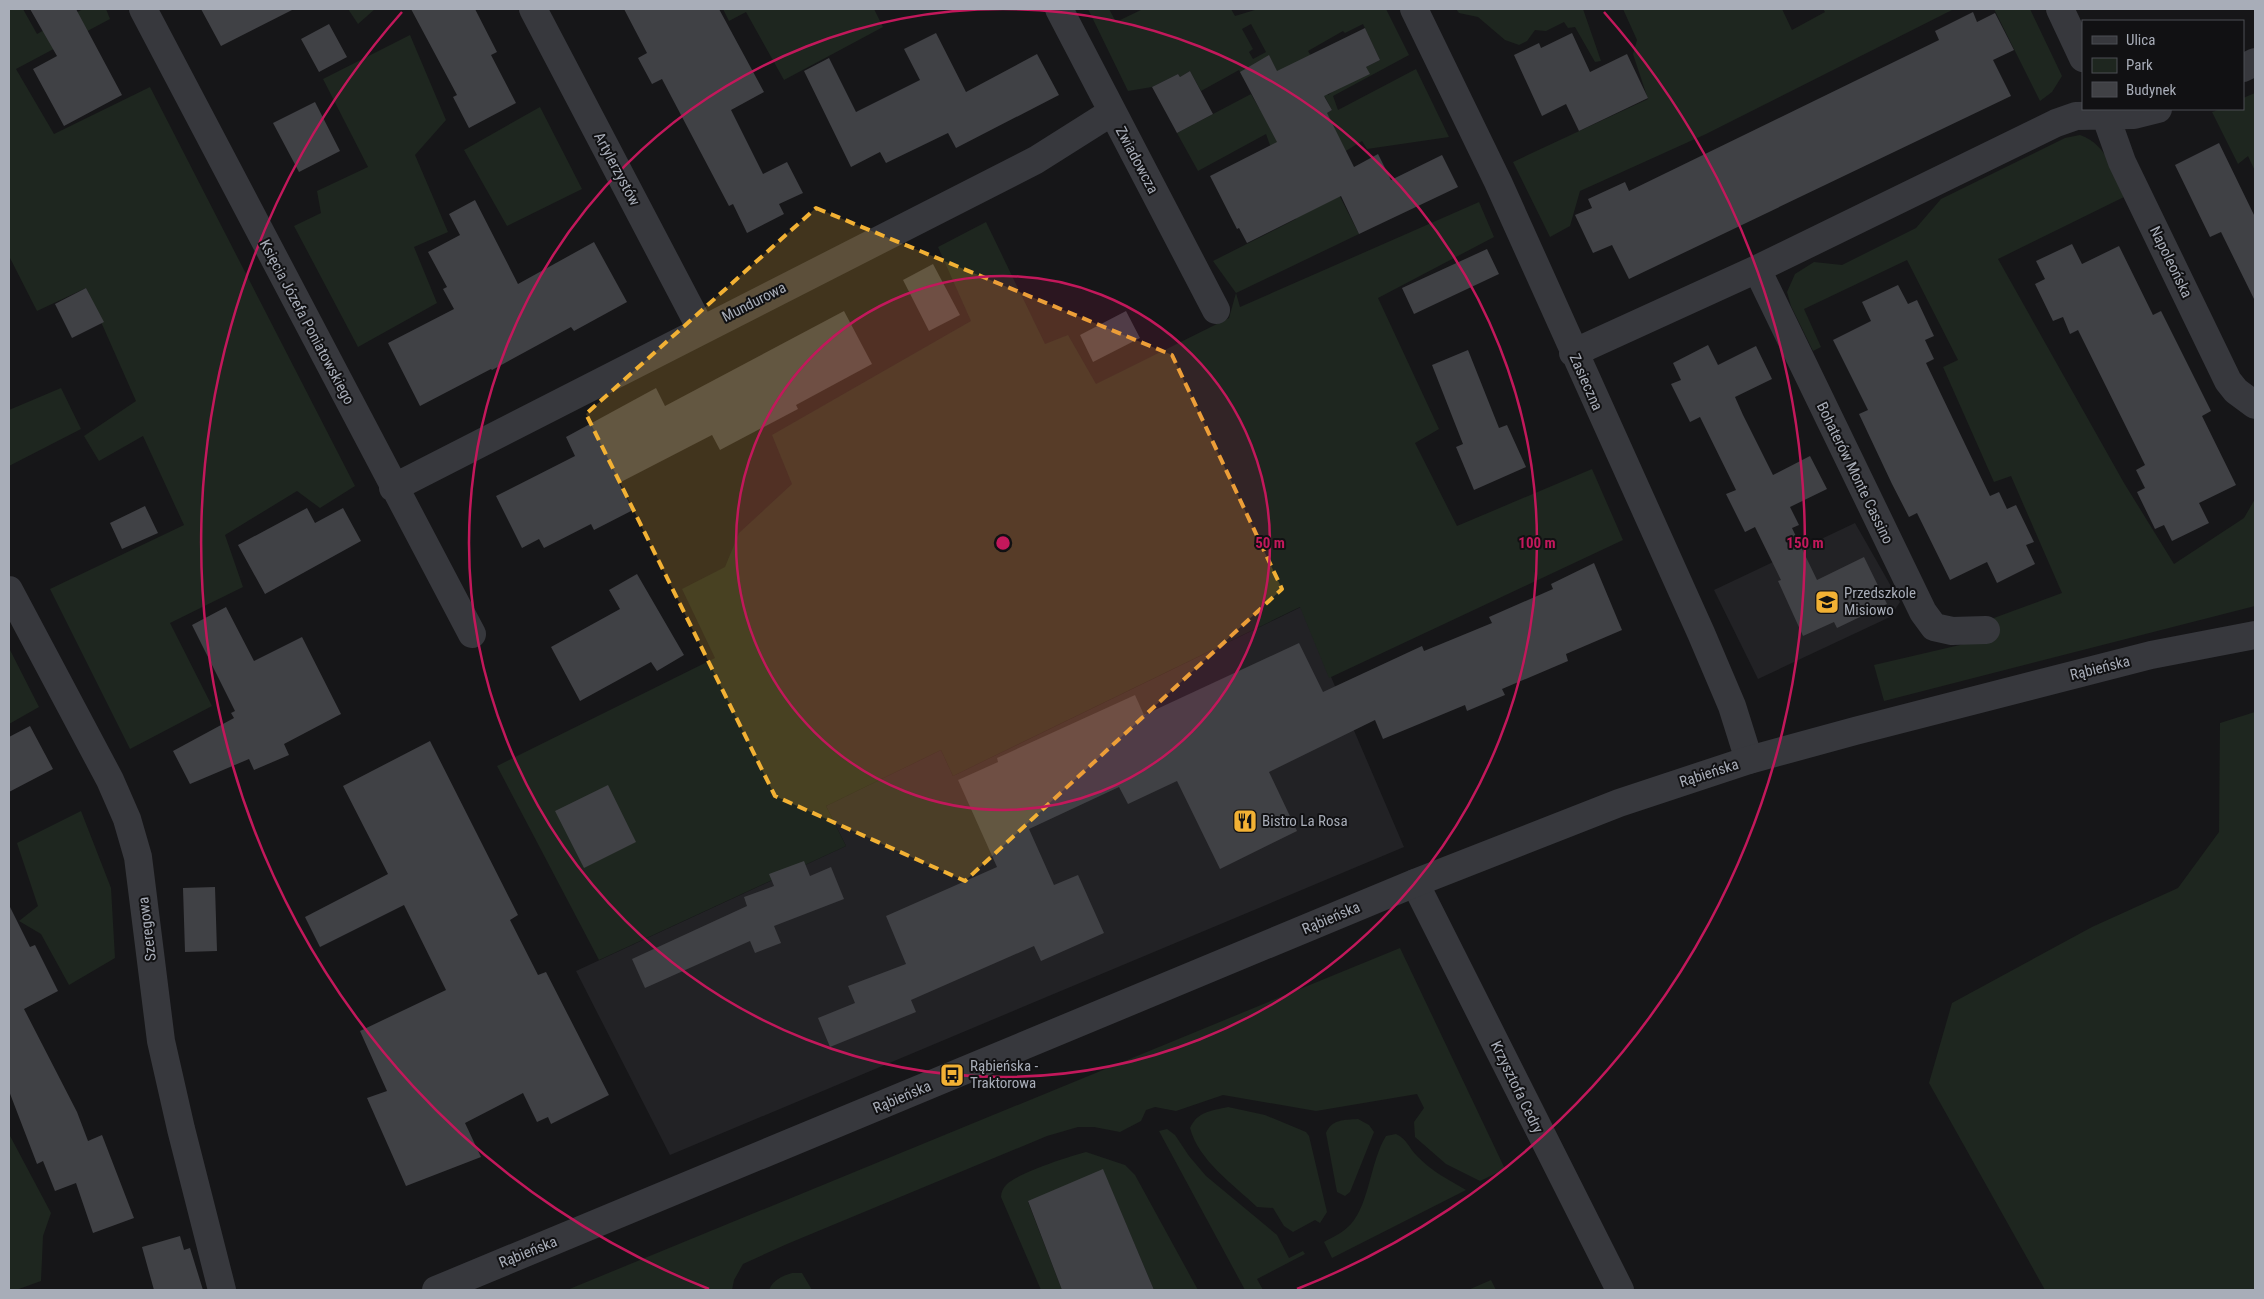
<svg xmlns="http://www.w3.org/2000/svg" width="2264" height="1299" viewBox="0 0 2264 1299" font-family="'Roboto Condensed',sans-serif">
	<rect width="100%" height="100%" fill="#161618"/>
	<path fill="#222225" d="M1855,523l45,79 -10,15 -132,62 -44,-89z
		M1301,607l103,240 -734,308 -94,-184 270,-125 -20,-40 115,-56 12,26z"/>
	<path fill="#1e261f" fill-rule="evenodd" d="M9,9h14l14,25 46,-25h23l4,10 -94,50 38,65 96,-47 205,399 -35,22 -23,-17 -72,44 18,52 -73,36 42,83 -82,43 -80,-160 134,-64 -41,-89 -44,25 -15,-25 52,-35 -50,-113 -49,23 -28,-55z
		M348,9h27l-17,15z
		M723,9h151l9,18 -99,53 -38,-68 -17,9z
		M1088,9h21l7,13 27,-13h88l4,7 23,-7h128l23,46 -76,41 5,14 78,-41 33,68 -82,12 -5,-8 -21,13 -10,25 28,55 -123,59 4,14 239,-105 15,35 -116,61 61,131 -24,14 42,83 135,-57 31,71 -294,138 -29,-71 -347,169 -12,-26 -115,56 20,40 -247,114 -102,-194 218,-108 -33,-69 43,-22 14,-34 53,-49 -20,-49 199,-114 -33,-74 48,-25 59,122 23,-9 28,49 133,-66 7,-25 -23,-32 83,-42 -30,-85 -68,37 -21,-38 74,-39 8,14 27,-14 -43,-16 -4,-8 -38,21 -11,-20 -10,6 -2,-3 -26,13 -24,4zM1251,24l15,28 -13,7 -4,-7 4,-3 -11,-20zM1363,24l17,36 -14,7 -38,28 -5,-8 5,-4 -20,-32 35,-20 2,2zM1325,97l7,13 -5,3 -30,-1z
		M1456,9h127l18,52 -6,1 -20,-35 -7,1 -4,-6 -18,9 -11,-1 -8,11 -8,4 -14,-5 -27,-23 -19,-4z
		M1623,9h159l10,21 33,-18 -2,-3h131l-248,125 -126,57 -10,35 -20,11 -37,-75 135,-63 -15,-45 4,-14z
		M1994,9h36l32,67 -10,16 -12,9z
		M410,35l36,85 -31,35 33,77 -34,15 23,56 -79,44 -64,-121 27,-13 -4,-22 51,-24 -45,-88z
		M2255,93v78l-7,-15 -10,8 -26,-52 8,-3h23v-11z
		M540,107l42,82 -75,37 -43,-76z
		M2080,135c28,10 33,37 44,62l-126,62 126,224 50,81 70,-46 11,-19v107l-371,95 -10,-36 103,-24 6,-19 79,-29 -51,-117 -17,6 -51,-115 15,-7 -51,-100 -103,49 17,38 -8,4 -22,-45 -4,-14 8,-18 19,-12 28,3 74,-37 25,-29 124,-61z
		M61,388l20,41 -72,37v-56z
		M9,648l30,59 -30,17z
		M2255,712v578h-210l-116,-207 23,-80 140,-76 86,-39 41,-56 1,-109z
		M81,811l30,77 4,70 -46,27 -28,-51 -22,-13 19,-15 -21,-63z
		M1400,948l105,221 -25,12 -34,-17 -31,-27 -1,-15 10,-14 -7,-14 -101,17 -93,-16 -47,16 -21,-4 -9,3 -5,11 -21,11 -26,-5h-16l-31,9 -260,108 -44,20 -9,16 -2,10h-165z
		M1228,1107l37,8 41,17 3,4 18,76 -7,11 -5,-3 -22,12 -9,-6 -11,-18 -16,-1c-25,-24 -58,-46 -67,-79 8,-17 21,-17 38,-21z
		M1358,1119l11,6 5,7 -24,60 -5,4 -8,-4 -11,-59c6,-14 18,-13 32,-14z
		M1167,1129l8,6 14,21 17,20 71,59 12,23 14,-7 2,3 -48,25 6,11h-18l-86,-159z
		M9,1134l42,79 -8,23 -2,45 -25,9h-7z
		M1396,1134c11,5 13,14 21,22 14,15 32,24 49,34l-134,68 -8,-16c9,-5 20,-10 27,-18 19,-22 19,-62 35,-88z
		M1086,1152l39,13 10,10 63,115h-44l-51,-120 -75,32 34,88h-21l-40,-93c0,-5 2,-9 6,-13 12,-11 63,-28 79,-32z
		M792,1273h10l10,17h-43c4,-10 13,-14 23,-17z
		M1491,1280l5,10h-28z"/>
	<path fill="#404145" d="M30,9h46l46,86 -58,31 -31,-57 24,-13z
		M201,9h93l-73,37z
		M411,9h64l22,43 -6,3 25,48 -47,25 -16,-31 4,-2z
		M624,9h95l45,83 -33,18 32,64 24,-12 16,31 -24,11 5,10 -37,19 -14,-29 -4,2 -67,-127 -10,5 -14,-26 9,-5z
		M1973,12l4,10 18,-9 19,37 -21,10 18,36 -382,183 -17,-34 -19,8 -18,-38 17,-7 -4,-9 37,-17 4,9 310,-151 -4,-9z
		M329,24l18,33 -28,15 -18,-33z
		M1365,28l15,32 -14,7 4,7 -46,22 8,14 -5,3 27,54 24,-13 13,26 51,-25 16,32 -99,47 -18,-38 -94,47 -8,-15 -2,1 -27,-53 67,-34 -37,-70 29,-17 8,16z
		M936,33l30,59 71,-38 22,41 -103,53 -8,-15 -62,30 -6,-11 -29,15 -47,-96 25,-13 27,54 64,-32 -16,-31z
		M1572,33l18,39 37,-18 21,44 -69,33 -13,-27 -24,12 -28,-61 25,-12 2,5z
		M1190,71l23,43 -36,19 -25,-46 26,-13 2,3z
		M315,102l25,49 -41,21 -26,-49z
		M2219,143l36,74v84l-34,-69 -11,5 -35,-72z
		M475,200l43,84 76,-42 33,60 -53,29 -3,-4 -79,43 -1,-1 -71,37 -32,-63 66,-34 -11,-20 4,-2 -19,-35 32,-17 -11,-21z
		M2072,244l10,20 37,-18 34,69 8,-4 50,100 -9,5 34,69 -37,18 10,20 -37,18 -8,-16 -9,4 -18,-37 8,-4 -9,-18 9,-5 -67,-135 -8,4 -7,-17 -10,4 -18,-37 10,-5 -9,-18z
		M1487,249l12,25 -85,40 -12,-26z
		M933,264l27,51 -31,16 -26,-51z
		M1898,285l10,19 9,-4 17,36 -9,4 9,19 -8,4 64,133 9,-4 8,17 9,-4 18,37 -8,3 9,19 -38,19 -10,-21 -37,18 -33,-67 -8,4 -17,-33 -33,-70 9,-4 -35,-70 38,-19 -9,-19z
		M86,288l18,34 -32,16 -17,-34z
		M844,311l28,53 -76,41 2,4 -78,41 -8,-15 -93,48 14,27 -39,20 -3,-6 -47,24 -5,-9 -17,9 -26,-52 79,-40 -9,-19 90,-49 9,18z
		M1126,311l14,27 -47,24 -13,-27z
		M1708,345l10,20 38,-19 16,33 -37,18 8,18 30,60 37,-19 17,33 -37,18 9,18 -7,3 25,52 47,-23 23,47 -50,24 -3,-6 -31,14 -25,-55 3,-1 -26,-53 -10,5 -19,-38 10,-4 -36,-73 -10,5 -19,-38 10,-4 -8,-17z
		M1468,350l31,78 8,-3 19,42 -52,23 -18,-43 7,-3 -31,-79z
		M145,506l13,27 -36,16 -12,-26z
		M307,508l8,15 28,-15 18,33 -96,53 -27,-49z
		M1594,563l28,67 -56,24 2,7 -66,28 3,6 -38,16 -2,-6 -82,34 -8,-19 -106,52 28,59 -77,38 -43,-88 -49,23 -9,-17 -90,42 25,56 24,-10 26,58 -63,28 -7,-15 -123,54 5,12 -86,35 -12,-29 37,-15 -7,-17 58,-22 -20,-48 111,-49 -39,-87 40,-18 -1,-4 138,-63 9,20 155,-72 24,49 99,-46 2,5 68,-28 -3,-6 64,-28 -2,-5z
		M637,574l47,81 -27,16 -6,-9 -71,39 -29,-54 69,-38 -11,-19z
		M226,607l28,54 48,-24 39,77 -57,30 5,11 -35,15 -5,-11 -59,25 -17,-33 61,-33 -3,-5 4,-2 -43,-86z
		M30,726l23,43 -44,23v-55z
		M430,741l88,174 -8,5 28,55 8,-3 63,123 -58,29 -3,-7 -11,5 -14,-29 -58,30 16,34 -75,29 -39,-88 20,-7 -27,-60 86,-41 -42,-85 -84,42 -15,-30 83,-43 -45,-88z
		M608,785l28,57 -52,26 -29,-57z
		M804,861l6,15 21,-9 13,32 -70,27 7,17 -26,10 -5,-12 -105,47 -13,-29 115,-53 -3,-9 30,-11 -5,-12z
		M215,887l2,64 -32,1 -2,-64z
		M9,905l21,42 5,-2 23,46 -34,18 53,103 11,29 14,-6 32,83 -41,15 -17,-50 -21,8 -12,-30 -6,3 -28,-73z
		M1103,1169l51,121h-92l-34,-89z
		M180,1236l4,14 6,-2 13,42h-49l-12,-43z"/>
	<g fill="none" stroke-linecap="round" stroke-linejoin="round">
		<path stroke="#37383d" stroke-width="28" d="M143,9l329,625
			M533,9l168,320
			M1059,9l157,301
			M1414,9l84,173 203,451 31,73 17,54
			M2060,9l23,49
			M2243,68l12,-6
			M2103,109l19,53 106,219 8,10 19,14
			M1757,269l166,343 11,15 18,4 34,-1
			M1573,353l184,-84 299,-146 20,-7 58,-1 24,-6
			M393,488l643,-328 76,-48
			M9,590l101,190 17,39 11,38 23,184 20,88 41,161
			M1415,883l205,407"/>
		<path stroke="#37383d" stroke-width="28" d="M436,1290l979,-407 204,-80 130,-43 106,-29 296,-76 104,-20"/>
	</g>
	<path fill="#f2b134" fill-opacity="0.2" stroke="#f2b134" stroke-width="4" stroke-dasharray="10 6" stroke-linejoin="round" d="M816,208l356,147 110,234 -317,292 -190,-85 -189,-382z"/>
	<circle cx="1003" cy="543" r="267" fill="#c2185b" fill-opacity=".12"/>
	<g fill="none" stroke="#c2185b" stroke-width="2.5">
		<circle cx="1003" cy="543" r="267"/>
		<circle cx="1003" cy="543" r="534"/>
		<path d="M709 1289A802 802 0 0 1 402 12M1604 12A802 802 0 0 1 1297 1289"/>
	</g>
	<defs>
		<g id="school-square" transform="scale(1.25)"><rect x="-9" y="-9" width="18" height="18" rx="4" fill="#f2b134" stroke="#111113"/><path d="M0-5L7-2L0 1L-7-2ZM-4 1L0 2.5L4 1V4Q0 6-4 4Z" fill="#111"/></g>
		<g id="restaurant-square" transform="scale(1.25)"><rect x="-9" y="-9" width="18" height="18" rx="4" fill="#f2b134" stroke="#111113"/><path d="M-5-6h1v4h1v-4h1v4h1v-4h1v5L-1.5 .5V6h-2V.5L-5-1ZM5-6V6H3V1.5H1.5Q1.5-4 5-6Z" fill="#111"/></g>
		<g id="bus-square" transform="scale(1.25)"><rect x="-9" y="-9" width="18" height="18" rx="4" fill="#f2b134" stroke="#111113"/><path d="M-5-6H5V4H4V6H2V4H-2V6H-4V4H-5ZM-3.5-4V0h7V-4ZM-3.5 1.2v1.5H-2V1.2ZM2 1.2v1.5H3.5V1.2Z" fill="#111"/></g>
	</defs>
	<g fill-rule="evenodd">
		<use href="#school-square" x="1827" y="602"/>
		<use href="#restaurant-square" x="1245" y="821"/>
		<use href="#bus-square" x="952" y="1075"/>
	</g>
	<g text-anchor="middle" stroke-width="4" stroke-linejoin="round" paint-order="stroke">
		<g font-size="15" fill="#a8adb8" stroke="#111113">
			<text transform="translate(1137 160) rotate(62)" y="5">Zwiadowcza</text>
			<text transform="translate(617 169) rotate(62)" y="5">Artylerzystów</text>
			<text transform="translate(2171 262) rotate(64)" y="5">Napoleońska</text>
			<text transform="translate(754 302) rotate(-27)" y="5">Mundurowa</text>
			<text transform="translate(307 322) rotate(62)" y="5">Księcia Józefa Poniatowskiego</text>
			<text transform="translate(1586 382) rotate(66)" y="5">Zasieczna</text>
			<text transform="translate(1855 473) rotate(64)" y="5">Bohaterów Monte Cassino</text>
			<text transform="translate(2100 668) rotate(-14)" y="5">Rąbieńska</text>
			<text transform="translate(1709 773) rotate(-18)" y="5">Rąbieńska</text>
			<text transform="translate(1331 918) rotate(-23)" y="5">Rąbieńska</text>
			<text transform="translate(147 929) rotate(-97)" y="5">Szeregowa</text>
			<text transform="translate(1517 1087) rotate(64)" y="5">Krzysztofa Cedry</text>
			<text transform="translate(902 1097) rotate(-23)" y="5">Rąbieńska</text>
			<text transform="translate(528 1252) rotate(-22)" y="5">Rąbieńska</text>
		</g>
		<g font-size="15" fill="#a8adb8" stroke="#111113" text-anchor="start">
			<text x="1844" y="598">Przedszkole<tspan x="1844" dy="17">Misiowo</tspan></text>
			<text x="1262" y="826">Bistro La Rosa</text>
			<text x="970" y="1071">Rąbieńska -<tspan x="970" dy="17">Traktorowa</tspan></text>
		</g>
	</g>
	<circle cx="1003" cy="543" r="8" fill="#c2185b" stroke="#111113" stroke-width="2.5"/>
	<g font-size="15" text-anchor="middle" font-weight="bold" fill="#c2185b" stroke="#111113" stroke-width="4" stroke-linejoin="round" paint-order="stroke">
		<text x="1270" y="548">50 m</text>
		<text x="1537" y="548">100 m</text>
		<text x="1805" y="548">150 m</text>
	</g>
	<rect width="2264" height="1299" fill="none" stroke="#a8adb8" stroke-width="20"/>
	<rect x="2082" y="20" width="162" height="90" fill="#111113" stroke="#4d4f55"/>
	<rect x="2092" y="36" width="25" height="8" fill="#37383d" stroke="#4d4f55"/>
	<text x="2126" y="45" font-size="15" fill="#a8adb8">Ulica</text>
	<rect x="2092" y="58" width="25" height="15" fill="#1e261f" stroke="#4d4f55"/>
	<text x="2126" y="70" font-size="15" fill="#a8adb8">Park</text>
	<rect x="2092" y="82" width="25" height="15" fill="#404145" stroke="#4d4f55"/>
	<text x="2126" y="95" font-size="15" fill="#a8adb8">Budynek</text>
</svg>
